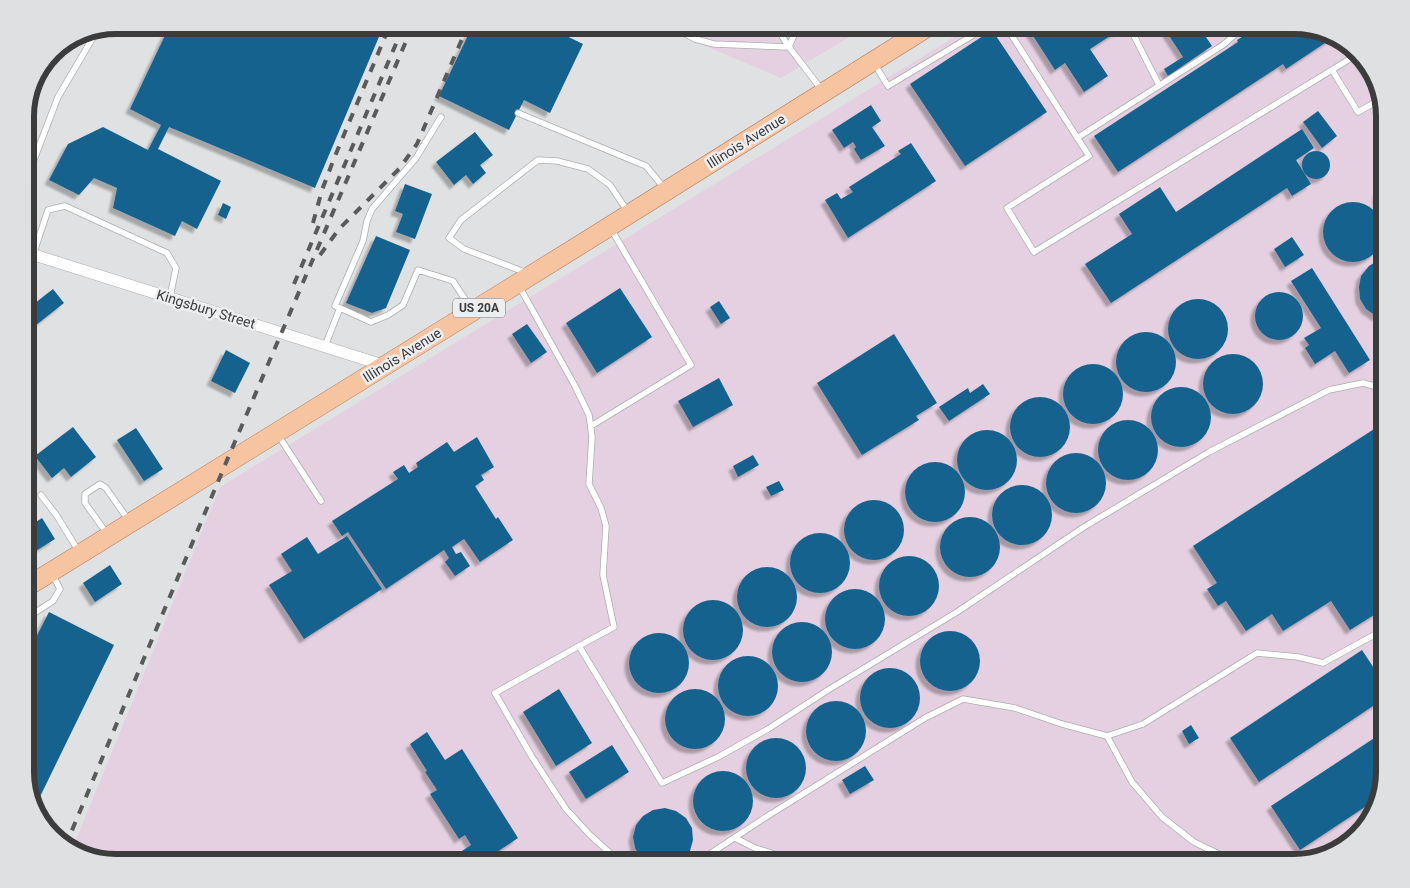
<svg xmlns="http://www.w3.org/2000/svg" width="1410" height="888" viewBox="0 0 1410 888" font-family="Roboto,sans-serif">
	<defs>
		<filter id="shadow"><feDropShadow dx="-4.5" dy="4.5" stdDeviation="1" flood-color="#0004"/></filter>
	</defs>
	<rect width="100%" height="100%" fill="#e0e1e2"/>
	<path fill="#e4d0e0" d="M656,25h213l-88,53z
		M974,25h320l50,15 29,31 12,45v656l-15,50 -31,29 -45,12h-1178l-44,-13 148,-363z"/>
	<path fill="#18628f" filter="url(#shadow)" d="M170,25h214l-69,163 -146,-61 -11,22 63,32 -24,48 -15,-8 -7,15 -62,-28 4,-20 -23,-10 -15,17 -30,-15 19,-36 35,-17 45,23 13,-25 -31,-16z
		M473,25h81l-2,4 31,15 -33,69 -26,-13 -15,30 -70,-34z
		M1026,25h101l-37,24 18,27 -24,16 -19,-29 -10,7z
		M1162,25h36l14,21 -44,30 -4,-7 19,-12z
		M1261,25h33l40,12 -48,32 -3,-5 -165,108 -24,-36 144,-94 -1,-2z
		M992,30l55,82 -82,54 -55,-82z
		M1362,59l11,12 3,10 -2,1 -14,-22z
		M871,105l10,16 -9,6 13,19 -24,14 -7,-11 2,-2 -3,-5 -9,6 -12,-18z
		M1318,111l19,25 -15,12 -19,-26z
		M1302,129l12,19 -18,12 15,24 -19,12 -5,-8 -176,115 -26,-39 47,-30 -13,-20 41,-27 16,25z
		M475,132l18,23 -13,10 6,8 -13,11 -7,-9 -12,10 -18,-23z
		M911,143l25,38 -88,57 -23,-38 12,-7 4,6 12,-7 -4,-5 52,-33 -3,-3z
		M1302 165a14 14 0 1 1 28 0a14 14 0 1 1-28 0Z
		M1385,179v40l-6,-11 -2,-11 3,-12z
		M405,184l27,10 -17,45 -19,-7 7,-18 -8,-3z
		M1323 232a30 30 0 1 1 60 0a30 30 0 1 1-60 0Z
		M223,203l8,4 -5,12 -8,-4z
		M376,236l34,14 -24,58 -14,5 -26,-10z
		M1292,237l12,18 -19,12 -11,-18z
		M1385,259v59l-9,-2 -10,-7 -6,-10 -1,-12 2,-11 8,-10 10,-6z
		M1312,268l58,92 -21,13 -14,-22 -20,13 -10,-16 4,-3 -5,-7 17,-10 -30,-47z
		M620,288l32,49 -55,36 -31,-50z
		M53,289l11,14 -38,30 -1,-22z
		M1255 316a24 24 0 1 1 48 0a24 24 0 1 1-48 0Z
		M1168 329a30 30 0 1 1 60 0a30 30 0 1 1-60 0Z
		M719,301l11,17 -9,6 -11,-17z
		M527,324l20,28 -16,11 -19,-29z
		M1116 362a30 30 0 1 1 60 0a30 30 0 1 1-60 0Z
		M894,334l43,69 -21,13 3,4 -57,35 -45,-72z
		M226,350l24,13 -15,30 -24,-12z
		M1203 384a30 30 0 1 1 60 0a30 30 0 1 1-60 0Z
		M1063 394a30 30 0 1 1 60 0a30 30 0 1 1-60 0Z
		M719,378l14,27 -40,22 -15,-26z
		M983,384l7,10 -41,27 -10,-14 29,-19 2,5z
		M1151 417a30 30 0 1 1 60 0a30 30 0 1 1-60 0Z
		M1010 427a30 30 0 1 1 60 0a30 30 0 1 1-60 0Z
		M1098 450a30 30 0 1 1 60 0a30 30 0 1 1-60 0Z
		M1385,422v146l-8,5 8,12v23l-35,22 -19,-29 -48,30 -11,-17 -26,17 -20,-30 -8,5 -11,-17 10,-6 -24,-37z
		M73,427l23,30 -25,20 -7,-9 -12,10 -17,-22z
		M136,428l27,41 -19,12 -27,-41z
		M957 460a30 30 0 1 1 60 0a30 30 0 1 1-60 0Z
		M477,437l17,30 -13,8 3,5 -9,6 21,33 2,-2 15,23 -33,22 -16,-23 -12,8 4,7 5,-2 9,14 -15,10 -10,-14 4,-4 -5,-8 -58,39 -38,-57 -6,4 -10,-15 66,-42 -5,-7 11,-7 5,8 9,-6 -2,-4 31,-21 7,10z
		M1046 483a30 30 0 1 1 60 0a30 30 0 1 1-60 0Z
		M753,455l6,10 -21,12 -5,-11z
		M905 492a30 30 0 1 1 60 0a30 30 0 1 1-60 0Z
		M779,481l5,9 -13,6 -5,-9z
		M992 515a30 30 0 1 1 60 0a30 30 0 1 1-60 0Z
		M844 530a30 30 0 1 1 60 0a30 30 0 1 1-60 0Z
		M940 547a30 30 0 1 1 60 0a30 30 0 1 1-60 0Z
		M42,518l13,21 -29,18 -1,-34 3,4z
		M790 563a30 30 0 1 1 60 0a30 30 0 1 1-60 0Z
		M347,536l35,53 -78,50 -35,-54 23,-14 -11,-17 26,-17 11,17z
		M879 586a30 30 0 1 1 60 0a30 30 0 1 1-60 0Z
		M110,565l12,19 -27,18 -12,-19z
		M737 597a30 30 0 1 1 60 0a30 30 0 1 1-60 0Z
		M825 619a30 30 0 1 1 60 0a30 30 0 1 1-60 0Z
		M683 630a30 30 0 1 1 60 0a30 30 0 1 1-60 0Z
		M49,612l65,33 -80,164 -9,-31v-119z
		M772 652a30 30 0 1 1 60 0a30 30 0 1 1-60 0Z
		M920 661a30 30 0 1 1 60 0a30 30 0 1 1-60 0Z
		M629 663a30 30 0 1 1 60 0a30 30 0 1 1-60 0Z
		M1362,650l23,35v13l-126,84 -29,-44z
		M718 686a30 30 0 1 1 60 0a30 30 0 1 1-60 0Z
		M860 698a30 30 0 1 1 60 0a30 30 0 1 1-60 0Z
		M559,689l33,54 -36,23 -33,-54z
		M665 719a30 30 0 1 1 60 0a30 30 0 1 1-60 0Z
		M806 731a30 30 0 1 1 60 0a30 30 0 1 1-60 0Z
		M1191,725l8,13 -10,6 -7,-13z
		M1385,731v41l-8,27 -77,51 -29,-44z
		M427,732l18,28 17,-11 56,89 -36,24 1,1h-39l27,-18 -6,-10 -6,4 -29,-45 7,-4 -12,-18 2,-1 -17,-27z
		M746 768a30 30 0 1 1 60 0a30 30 0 1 1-60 0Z
		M612,745l17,27 -43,27 -17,-27z
		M865,766l9,14 -24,14 -8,-14z
		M693 801a30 30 0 1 1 60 0a30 30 0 1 1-60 0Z
		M665,808l11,3 10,7 6,10 1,12 -3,11 -7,10 -4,2h-32l-6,-5 -6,-10 -2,-11 3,-12 7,-9 10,-6z"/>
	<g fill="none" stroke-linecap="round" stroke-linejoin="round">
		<g stroke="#adaeaf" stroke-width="7">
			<path id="service" d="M669,25l26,14 19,5 75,3 32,42
				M775,25l14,22
				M1005,25l84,131 -82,52 27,44 324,-198
				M1131,30l28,55
				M789,47l9,-22
				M874,63l14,23 102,-61
				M1332,70l26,42 23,-13
				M518,113l128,53 19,23
				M1077,138l146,-93 23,-20
				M25,183l33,-86 40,-68
				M33,255l15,-45 17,-4 102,47 9,15 -6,29
				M527,273l-63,-24 -15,-11 12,-18 77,-60 19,1 31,8 22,16 18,27
				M519,286l56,100 14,29 3,22 -3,47 12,24 5,18 -3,49 11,52 -35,19
				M340,308l-5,-2 28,-65 4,-20 5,-12 44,-51 25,-41
				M325,346l15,-38 31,14 17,-7 15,-10 15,-35 35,11 19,29
				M591,426l100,-61 -80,-136
				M278,435l43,66
				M41,495l16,21 22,36
				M108,535l-23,-32v-9l15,-10 6,4 23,33
				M25,619l28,-18 7,-12 -8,-15
				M1107,736l25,46 30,35 32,25 43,21
				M735,838l20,10 48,15
				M621,863l-31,-28 -24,-26 -34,-52 -37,-64 84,-47 83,137 56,-26 50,-28 60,-39 129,-78 127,-85 125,-75 120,-62 34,-7 22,6
				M696,863l70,-46 159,-99 38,-19 52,9 47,16 45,12 36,-12 114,-71 41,4 25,6 62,-34"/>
		</g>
		<g stroke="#adaeaf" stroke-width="12">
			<path id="minor" d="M25,252l361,114"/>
		</g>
		<g stroke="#b27a56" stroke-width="20">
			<path id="primary" d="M25,588l542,-335 364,-228"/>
		</g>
		<use href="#service" stroke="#fff" stroke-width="5.5"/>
		<use href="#minor" stroke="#fff" stroke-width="11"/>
		<use href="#primary" stroke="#f7c4a1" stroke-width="19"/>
		<path stroke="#5a5a5b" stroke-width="4" stroke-dasharray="9 9" stroke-linecap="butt" d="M313,223l9,-33 13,-34 55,-131
			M320,255l19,-26 60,-60 18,-25 51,-119
			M294,284l110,-259
			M65,847l160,-382 188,-440"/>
	</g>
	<g text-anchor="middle" stroke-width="5" stroke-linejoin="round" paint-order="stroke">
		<rect fill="#edeef0" stroke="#717173" stroke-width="1" x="453" y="298.5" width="52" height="19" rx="4"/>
		<g font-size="12" font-weight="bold" fill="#3c3c3d">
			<text x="479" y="312">US 20A</text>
		</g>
		<g font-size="14" fill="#3c3c3d" stroke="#edeef0">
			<text transform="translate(746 141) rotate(-32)" y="5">Illinois Avenue</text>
			<text transform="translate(206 309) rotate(17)" y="5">Kingsbury Street</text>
			<text transform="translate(402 355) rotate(-32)" y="5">Illinois Avenue</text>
		</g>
	</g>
	<path d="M0 0H1410V888H0ZM116 34H1294A82 82 0 0 1 1376 116V772A82 82 0 0 1 1294 854H116A82 82 0 0 1 34 772V116A82 82 0 0 1 116 34Z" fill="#dfe0e2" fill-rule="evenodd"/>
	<path fill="none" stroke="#3c3c3d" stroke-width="6" d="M116 34H1294A82 82 0 0 1 1376 116V772A82 82 0 0 1 1294 854H116A82 82 0 0 1 34 772V116A82 82 0 0 1 116 34Z"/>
</svg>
